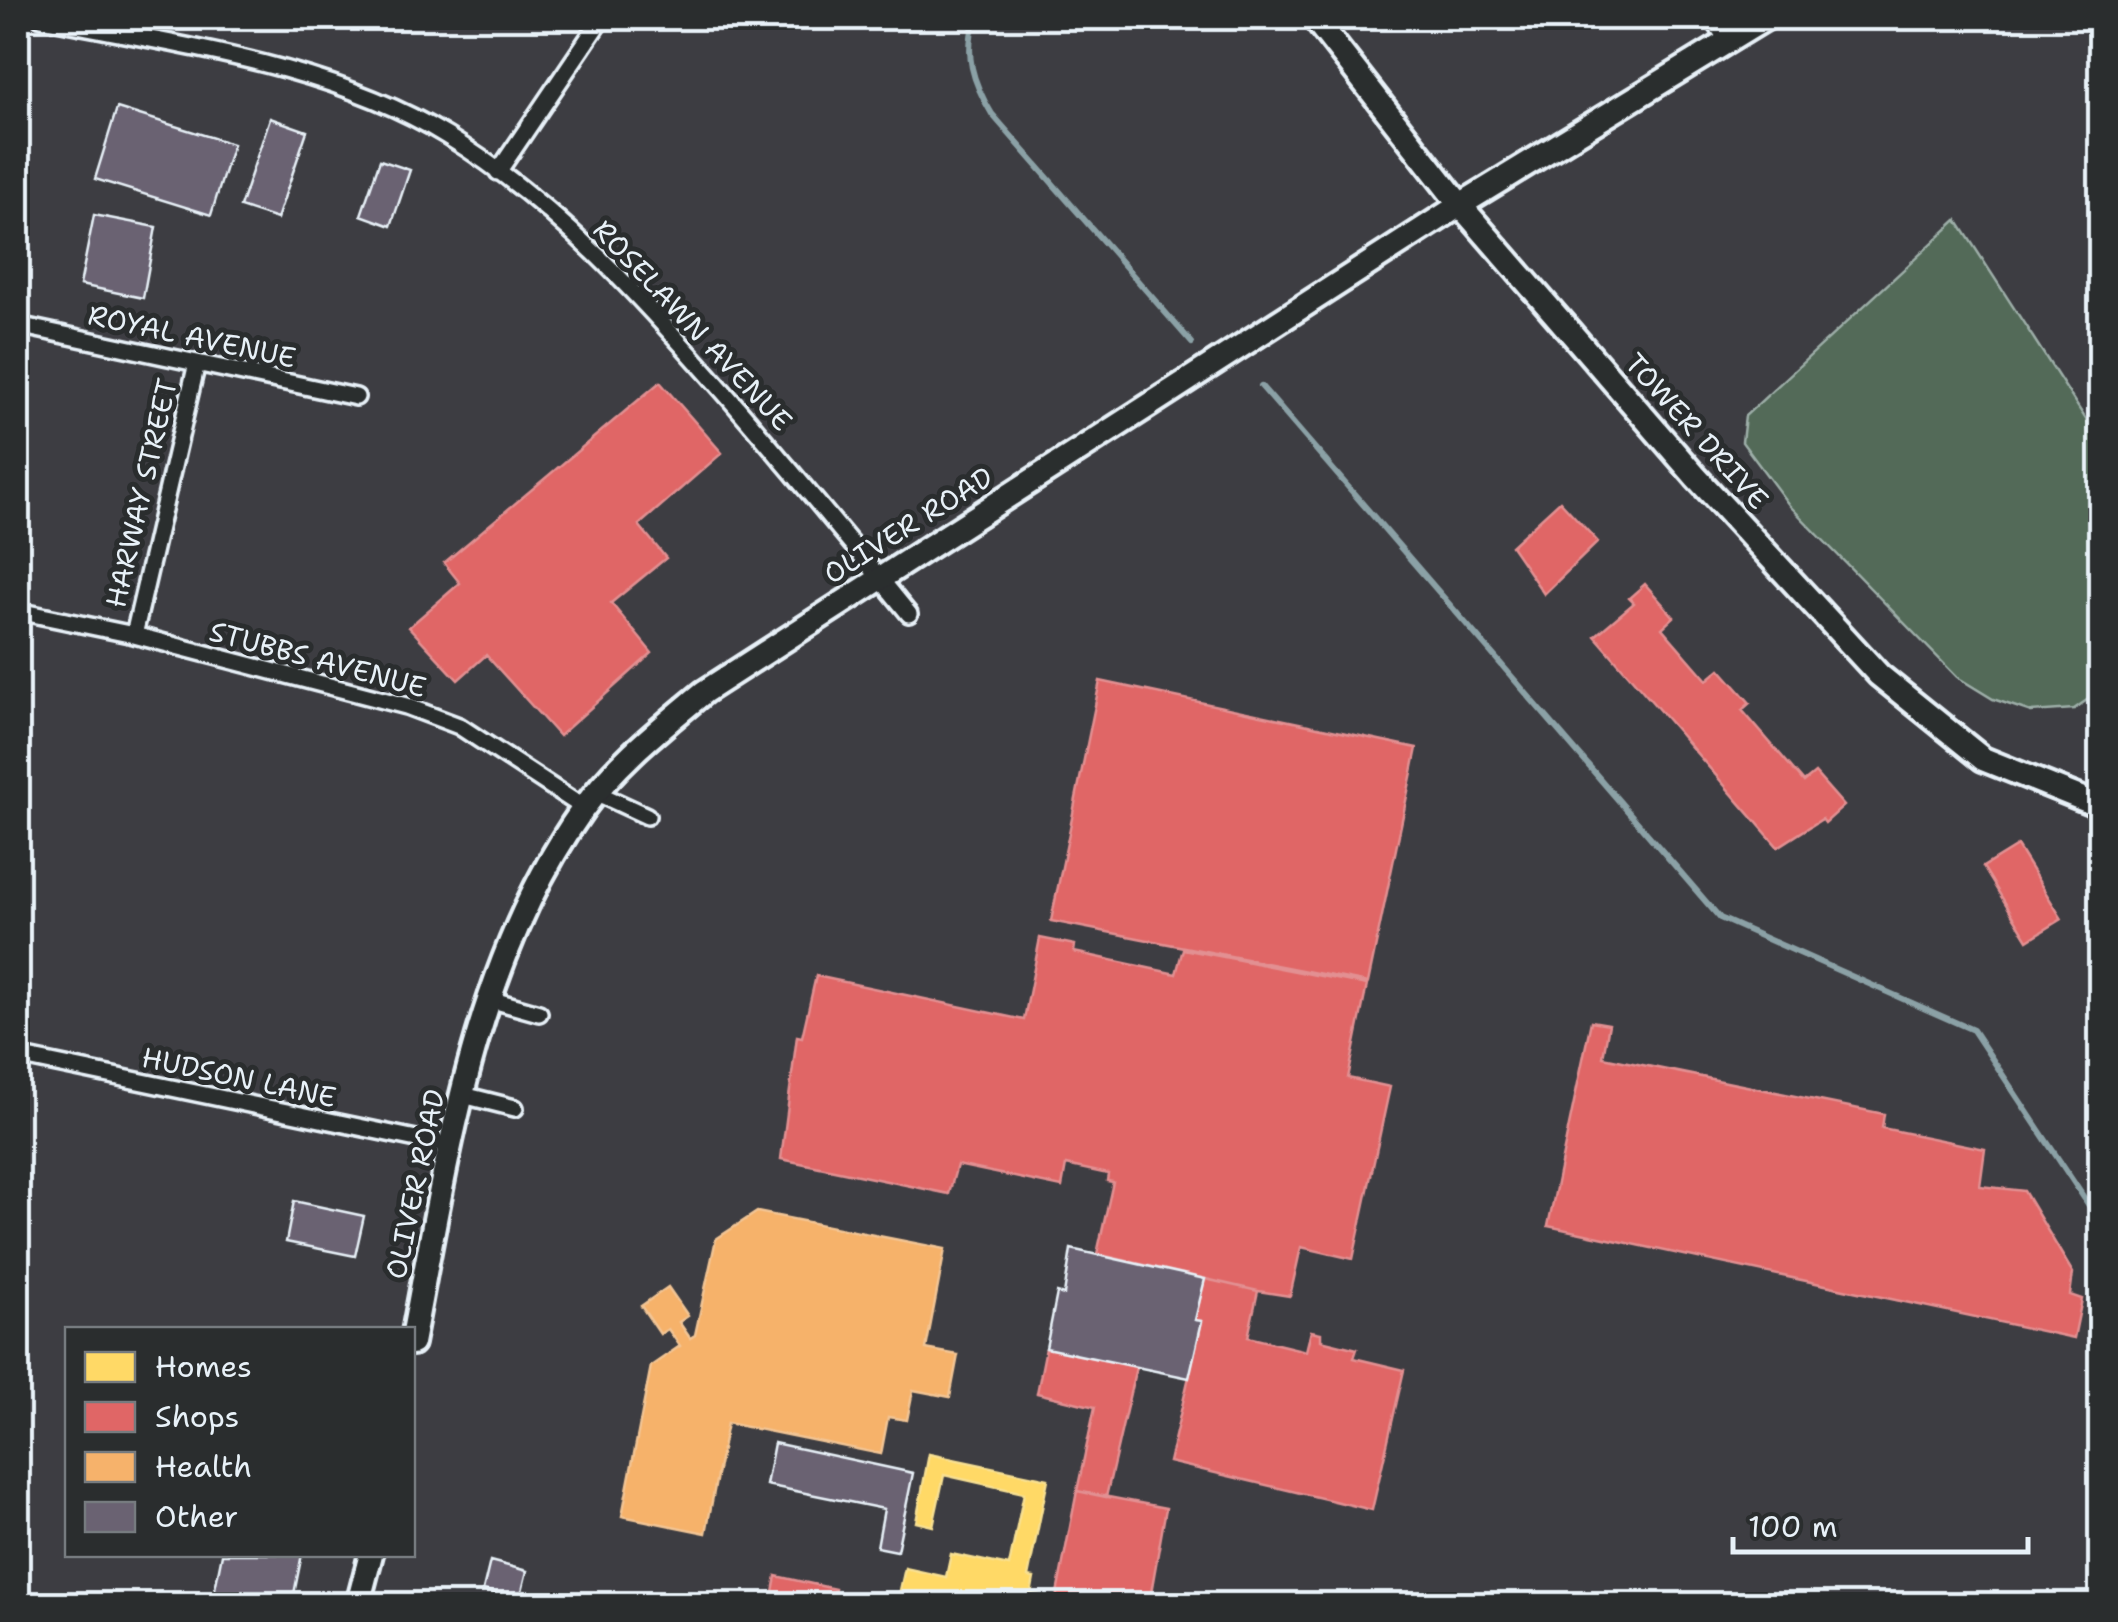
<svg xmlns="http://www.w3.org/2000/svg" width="2118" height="1622" viewBox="0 0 2118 1622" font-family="'Shantell Sans',sans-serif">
	<rect width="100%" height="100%" fill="#3d3d42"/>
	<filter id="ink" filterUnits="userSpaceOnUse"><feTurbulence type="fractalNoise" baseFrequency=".01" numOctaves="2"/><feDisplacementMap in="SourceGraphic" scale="20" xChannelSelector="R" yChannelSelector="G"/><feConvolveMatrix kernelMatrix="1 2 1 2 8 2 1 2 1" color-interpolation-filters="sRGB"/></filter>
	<g filter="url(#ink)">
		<path fill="#526a58" stroke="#9daea8" stroke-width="2.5" d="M1957,220l143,221v250l-26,18 -43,3 -38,-13 -36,-22 -168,-172 -47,-63 3,-26z"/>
		<path fill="#ffd966" stroke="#f8e092" stroke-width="2.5" d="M929,1454l119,25 -20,98 6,1 -3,16 8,1 -2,9h-59l-60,-12 -3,12h-18l8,-36 41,9 5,-23 58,12 15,-73 -80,-18 -11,51 -17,-4z"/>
		<path fill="#e06666" stroke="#e29092" stroke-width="2.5" d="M660,382l62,71 -83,72 27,33 -55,45 41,50 -93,83 -73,-81 -28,25 -49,-53 51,-44 -16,-20z
			M1560,501l38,41 -54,52 -33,-48z
			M1645,584l29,33 -12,11 45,52 13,-11 30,34 -8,7 62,72 11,-9 29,33 -19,17 -3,-4 -44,28 -183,-211 39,-33 -5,-5z
			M1100,681l317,67 -49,235 -317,-62z
			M2017,846l45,73 -34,21 -45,-73z
			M1040,938l35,7 -1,7 102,22 7,-25 184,36 -19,93 42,9 -37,172 -52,-12 -11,49 -32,-5 -161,-37 16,-72 -6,-1 1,-7 -42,-9 -4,22 -105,-22 -8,29 -168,-35 16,-123 5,1 14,-61 208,44z
			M1591,1021l18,3 -6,33 281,57 -2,14 103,21 -5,37 44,5 49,82 -3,22 12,4 -8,39 -526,-112z
			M1205,1279l53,12 -10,46 58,14 5,-20 10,2v7l36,9 -3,9 50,12 -32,140 -203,-48 33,-141 -7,-1z
			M1046,1348l90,19 -30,130 -29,-6 18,-84 -58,-14z
			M1077,1491l89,17 -17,96h-94z
			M776,1576l59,13 -3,15 -61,-2z"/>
		<path fill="#f6b26b" stroke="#f2c595" stroke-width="2.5" d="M757,1212l188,37 -19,100 32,6 -8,42 -37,-7 -6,30 -19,-3 -7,37 -154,-31 -21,110 -84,-17 29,-150 29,-20 -12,-17 -8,5 -19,-28 27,-19 20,29 -9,6 11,16 5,-3 21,-96z"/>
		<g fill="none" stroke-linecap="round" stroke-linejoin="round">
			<path stroke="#8ba1a6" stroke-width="6" d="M975,18c-11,37 -3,63 17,96l200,229
				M1261,386l459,532 253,112 127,192"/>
		</g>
		<path fill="#6a6272" stroke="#e8f1f8" stroke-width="2.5" d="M117,108l116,36 -22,71 -116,-36z
			M270,118l37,13 -30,88 -37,-12z
			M380,160l30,10 -19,56 -30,-11z
			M94,215l62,12 -13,71 -63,-13z
			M294,1201l70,15 -9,40 -69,-14z
			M1071,1249l134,30 -10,41 7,1 -13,57 -143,-30 11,-55 7,2z
			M774,1443l139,30 -16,78 -20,-4 7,-38 -118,-24z
			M222,1554h80l-10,50h-27l-51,-10z
			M490,1561l37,10 -7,28 -37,-9z"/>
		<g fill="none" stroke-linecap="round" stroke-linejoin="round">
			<g stroke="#e8f1f8" stroke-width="22">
				<path id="street" d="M41,18c133,27 289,46 406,118 110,67 198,166 282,262 61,71 121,143 180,216
					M1712,18l16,23
					M498,172l104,-154
					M18,325l338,72
					M18,611l116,24 272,71 53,20 125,82
					M134,635l63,-272
					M597,793l50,23
					M489,999l50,14
					M18,1056l432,90
					M463,1095l52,13"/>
			</g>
			<g stroke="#e8f1f8" stroke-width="30">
				<path id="secondary" d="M1314,18l146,187 236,272 183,198 104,84 117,47
					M412,1343c35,-183 61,-379 171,-534 33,-46 78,-81 121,-117l756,-487 306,-187
					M358,1604l13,-50"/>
			</g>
			<use href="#street" stroke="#2a2d2e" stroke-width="15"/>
			<use href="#secondary" stroke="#2a2d2e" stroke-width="22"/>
		</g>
	</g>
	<g text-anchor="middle" stroke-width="10" stroke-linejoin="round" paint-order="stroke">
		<g font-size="28" fill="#e8f1f8" stroke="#2a2d2e">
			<text transform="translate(693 325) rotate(47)" y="10">ROSELAWN AVENUE</text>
			<text transform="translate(192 336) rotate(12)" y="10">ROYAL AVENUE</text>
			<text transform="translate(1697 431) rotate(48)" y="10">TOWER DRIVE</text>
			<text transform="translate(141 493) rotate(-77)" y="10">HARWAY STREET</text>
			<text transform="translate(908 525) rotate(-32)" y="10">OLIVER ROAD</text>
			<text transform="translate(318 659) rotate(15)" y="10">STUBBS AVENUE</text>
			<text transform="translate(239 1077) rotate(12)" y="10">HUDSON LANE</text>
			<text transform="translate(415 1184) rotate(-78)" y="10">OLIVER ROAD</text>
		</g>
	</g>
	<rect width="2118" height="1622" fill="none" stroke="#2a2d2e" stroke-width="60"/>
	<rect x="30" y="30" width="2058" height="1562" fill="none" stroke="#e8f1f8" stroke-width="4" filter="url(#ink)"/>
	<rect x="65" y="1327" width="350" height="230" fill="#2a2d2e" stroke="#767b7f" stroke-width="2.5"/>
	<rect x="85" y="1352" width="50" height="30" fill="#ffd966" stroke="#767b7f" stroke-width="2.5"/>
	<text x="155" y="1377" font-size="30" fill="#e8f1f8">Homes</text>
	<rect x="85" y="1402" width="50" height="30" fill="#e06666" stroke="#767b7f" stroke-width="2.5"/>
	<text x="155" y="1427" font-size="30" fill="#e8f1f8">Shops</text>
	<rect x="85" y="1452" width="50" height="30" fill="#f6b26b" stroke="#767b7f" stroke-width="2.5"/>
	<text x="155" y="1477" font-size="30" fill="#e8f1f8">Health</text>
	<rect x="85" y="1502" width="50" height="30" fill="#6a6272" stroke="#767b7f" stroke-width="2.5"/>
	<text x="155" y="1527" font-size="30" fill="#e8f1f8">Other</text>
	<path d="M1733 1537v15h295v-15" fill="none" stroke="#e8f1f8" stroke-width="5"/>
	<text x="1748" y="1537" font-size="30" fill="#e8f1f8" stroke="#2a2d2e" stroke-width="8" paint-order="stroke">100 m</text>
</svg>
